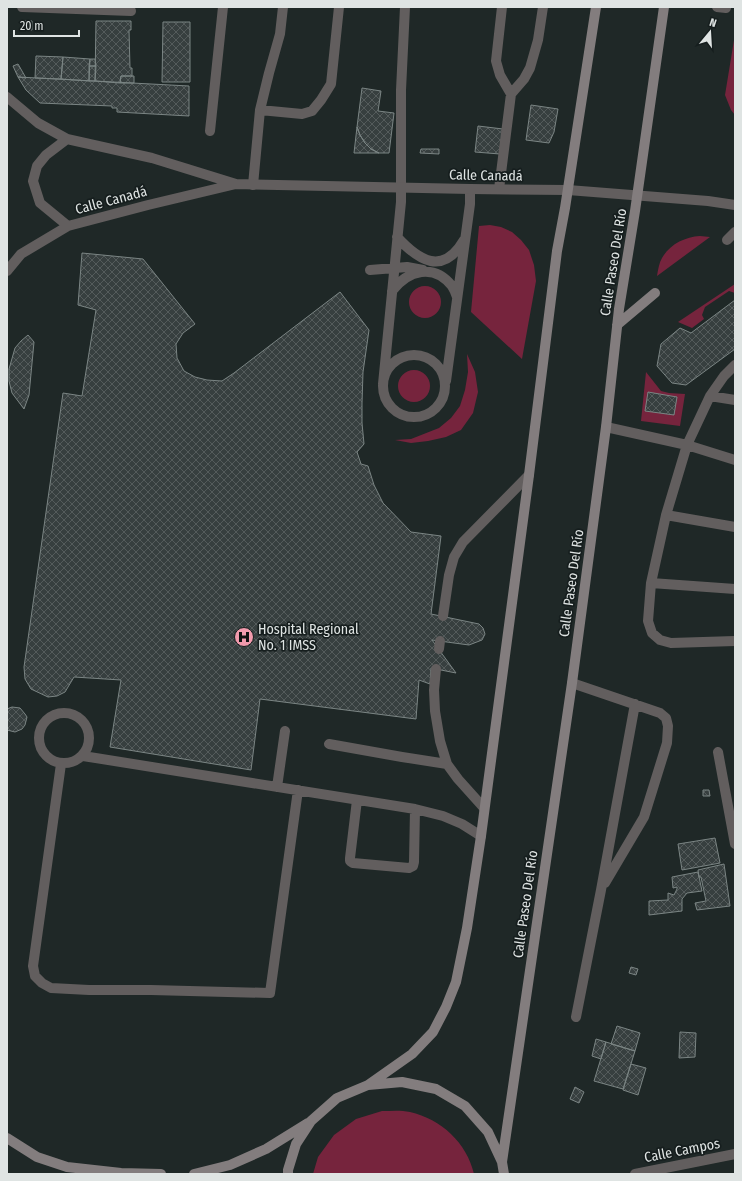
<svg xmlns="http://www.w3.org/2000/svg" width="742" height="1181" viewBox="0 0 742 1181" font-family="'Fira Sans Condensed',sans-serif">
	<defs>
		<pattern id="building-cross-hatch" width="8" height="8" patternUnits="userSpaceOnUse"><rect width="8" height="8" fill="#373f3f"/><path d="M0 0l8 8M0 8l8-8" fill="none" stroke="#545b5b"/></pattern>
	</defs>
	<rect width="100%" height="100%" fill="#1f2827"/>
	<path fill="#76243d" d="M735,34v81l-4,-5 -6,-15z
		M490,225l11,2 11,5 9,8 8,10 5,15 2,16 -14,78 -51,-47 8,-86z
		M700,236l10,1 -53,39c1,-6 2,-13 5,-18 8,-14 23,-21 38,-22z
		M735,284v9l-6,-2 -24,16 -3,8 2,4 -12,9 -14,-6z
		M409 302a16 16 0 1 1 32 0a16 16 0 1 1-32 0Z
		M467,354l8,18 3,20 -5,21 -12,17 -15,7 -18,4 -17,2 -16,-3 16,-1 28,-11 12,-10 9,-12 5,-16 3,-18z
		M398 386a16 16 0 1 1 32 0a16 16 0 1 1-32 0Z
		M646,372l15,19 8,2 16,1 -5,32 -39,-5z
		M382,1111c9,0 19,-1 28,1 31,7 57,31 64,62h-161l5,-17 16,-22 22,-16z"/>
	<path fill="url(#building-cross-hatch)" stroke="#7b8584" d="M25,21h7v9l-7,-1z
		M96,21h35v9h-2l1,38h2v8h-11l-1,7 -25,-2z
		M163,22h27v60h-28z
		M36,56l27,1 -2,22 -26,-1z
		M63,57l27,2 -1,22 -28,-2z
		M90,59h5l1,7h-7z
		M18,64l8,14 -8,-1 -5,-11z
		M89,66h7l-1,15h-6z
		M121,76h13v7h-14z
		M18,77l171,9v30l-72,-4v-4h-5v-2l-72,-3 -14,-13z
		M362,88l19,3 -3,20 16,2 -5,40h-10l-8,-4 -6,-6 -5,-8 -3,-8z
		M531,105l27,4 -4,23 -5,11 -23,-3z
		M478,126l25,3 -3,25 -25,-2z
		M357,127l3,8 5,8 6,6 8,4h-25z
		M421,149h18v5l-19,-1z
		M82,253l61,6 52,65 -12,9 -7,11 1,14 7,13 11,6 12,3 15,1 12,-8 106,-81 29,38 -6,42 -1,31v20l2,21 -7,8 4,12 7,2 6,19 9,18 28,29 30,4 -10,78 48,10 4,4 2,6 -3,6 -13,5 -37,-5 24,33 -25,-5 -1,16 -11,-4 -3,39 -156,-20 -9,71 -141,-23 11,-67 -47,-3 -9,15 -8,4 -9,1 -17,-8 -6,-10 -1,-12 39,-274 19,3 14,-86 -18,-5z
		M735,300v49l-49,36 -14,-2 -15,-17 4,-22 19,-16 11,5z
		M28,335l6,7 -5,53 -5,14 -12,-16 -3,-12v-12l6,-21 6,-7z
		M648,392l29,5 -3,18 -29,-4z
		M12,707l8,1 5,6 2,3 -2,8 -3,4 -7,3 -8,-2v-21z
		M703,790h6l1,6h-7z
		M715,838l5,25 -38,7 -4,-26z
		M724,864l6,42 -33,4 -2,-7 11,-2 -5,-24h-2l-1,-7z
		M698,872l4,19 -15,2 -5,6v12l-33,4v-14l19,-1v-7l6,2 3,-6v-2l-4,1 -1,-11z
		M631,967l7,2 -2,6 -7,-2z
		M617,1026l23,7 -5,18 -24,-7z
		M680,1032l16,1 -1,24 -16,1z
		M596,1039l10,3 -5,17 -9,-3z
		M606,1042l29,9 -12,38 -29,-8z
		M631,1064l15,4 -8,27 -15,-5z
		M575,1087l9,5 -5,11 -9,-4z"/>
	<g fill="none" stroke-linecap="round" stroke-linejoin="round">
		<path stroke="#625e5e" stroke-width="10" d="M22,7l109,4
			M502,7l-6,54 4,14 11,19
			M717,7l9,1
			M260,110l42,4 10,-3 9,-11 10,-16 8,-77
			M210,131l13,-124
			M253,185l7,-75 9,-37 11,-39 3,-27
			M499,189l12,-95 13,-15 6,-11 8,-28 5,-33
			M397,237c22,24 46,39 67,3
			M727,240l8,-8
			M370,270l37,-3 16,3
			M392,291c16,-21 42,-28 60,-5 2,3 4,8 5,11
			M383 386a31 31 0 1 1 62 0a31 31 0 1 1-62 0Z
			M446,381l24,-177v-15
			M383,384l18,-182v-112l4,-83
			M710,396l25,4
			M606,427l81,18 23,-49 14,-20 11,-11
			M735,460l-48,-15 -21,70 -15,68 84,6
			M666,515l69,12
			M651,583l-3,38 4,12 8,7 11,3 64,-2
			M443,616l6,-41 5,-18 9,-15 66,-67
			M439,649l1,-8
			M436,669l-2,21 1,21 5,30 7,23 11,15 26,29
			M572,683l88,30 6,5 2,8 -1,17 -23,74 -39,66
			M39 738a25 25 0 1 1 50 0a25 25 0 1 1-50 0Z
			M329,744l73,13 45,7
			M83,756l332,53 28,7 19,8 19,12
			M61,764l-28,202 2,10 7,7 9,5 38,2h62l119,3 28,-203
			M277,787l8,-56
			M357,800l-7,58v3l3,2 56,5 4,-2 1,-4 1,-53
			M576,1017l25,-127 34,-186"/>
		<path stroke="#625e5e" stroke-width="10" d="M718,752l17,92"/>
		<path stroke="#625e5e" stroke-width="10" d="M7,97l31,26 29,16 85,19 84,26
			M67,139l-21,16 -9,11 -4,15 7,22 28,23
			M7,271l14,-17 47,-28 80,-21 88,-21 234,5 98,1 140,11 27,4
			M635,1174l100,-20"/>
		<path stroke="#837d7e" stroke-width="10" d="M617,325l38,-32
			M368,1085l44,-31 21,-22 13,-25 10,-25 11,-54 14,-92 48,-361 28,-224 8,-43 31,-201
			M7,1138l30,19 30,10 54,6 40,1
			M502,1162l70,-479 34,-256 13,-118 16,-98 29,-204
			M194,1174l36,-9 36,-16 42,-26
			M288,1174v-4l8,-26 15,-23 26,-23 31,-13 34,-3 34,7 29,17 23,26 14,30 2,12"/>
	</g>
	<defs>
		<g id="hospital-disc" transform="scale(1)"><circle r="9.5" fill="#f29aad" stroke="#161e1e"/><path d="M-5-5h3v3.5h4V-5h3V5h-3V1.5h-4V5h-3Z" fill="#111"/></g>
	</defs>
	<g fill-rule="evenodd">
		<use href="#hospital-disc" x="244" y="637"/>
	</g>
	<g text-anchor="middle" stroke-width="3.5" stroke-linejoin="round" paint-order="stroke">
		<g font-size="14" fill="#dfe4e3" stroke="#161e1e">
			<text transform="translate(486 175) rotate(1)" y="5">Calle Canadá</text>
			<text transform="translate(111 200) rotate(-15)" y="5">Calle Canadá</text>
			<text transform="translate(613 262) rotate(-81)" y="5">Calle Paseo Del Río</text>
			<text transform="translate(571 583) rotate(-82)" y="5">Calle Paseo Del Río</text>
			<text transform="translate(525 904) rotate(-82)" y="5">Calle Paseo Del Río</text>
			<text transform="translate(682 1150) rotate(-11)" y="5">Calle Campos</text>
		</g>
		<g font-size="14" fill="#dfe4e3" stroke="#161e1e" text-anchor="start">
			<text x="258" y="634">Hospital Regional<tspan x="258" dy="16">No. 1 IMSS</tspan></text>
		</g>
	</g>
	<rect width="742" height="1181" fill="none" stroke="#dfe4e3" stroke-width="16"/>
	<g transform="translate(710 32) rotate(18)" stroke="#161e1e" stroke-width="3" paint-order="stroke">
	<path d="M0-3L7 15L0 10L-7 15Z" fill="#dfe4e3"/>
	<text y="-6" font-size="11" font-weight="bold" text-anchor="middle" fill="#dfe4e3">N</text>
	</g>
	<path d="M14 30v6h65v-6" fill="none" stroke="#dfe4e3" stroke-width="2"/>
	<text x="20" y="30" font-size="12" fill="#dfe4e3" stroke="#161e1e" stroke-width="3" paint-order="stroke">20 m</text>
</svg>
